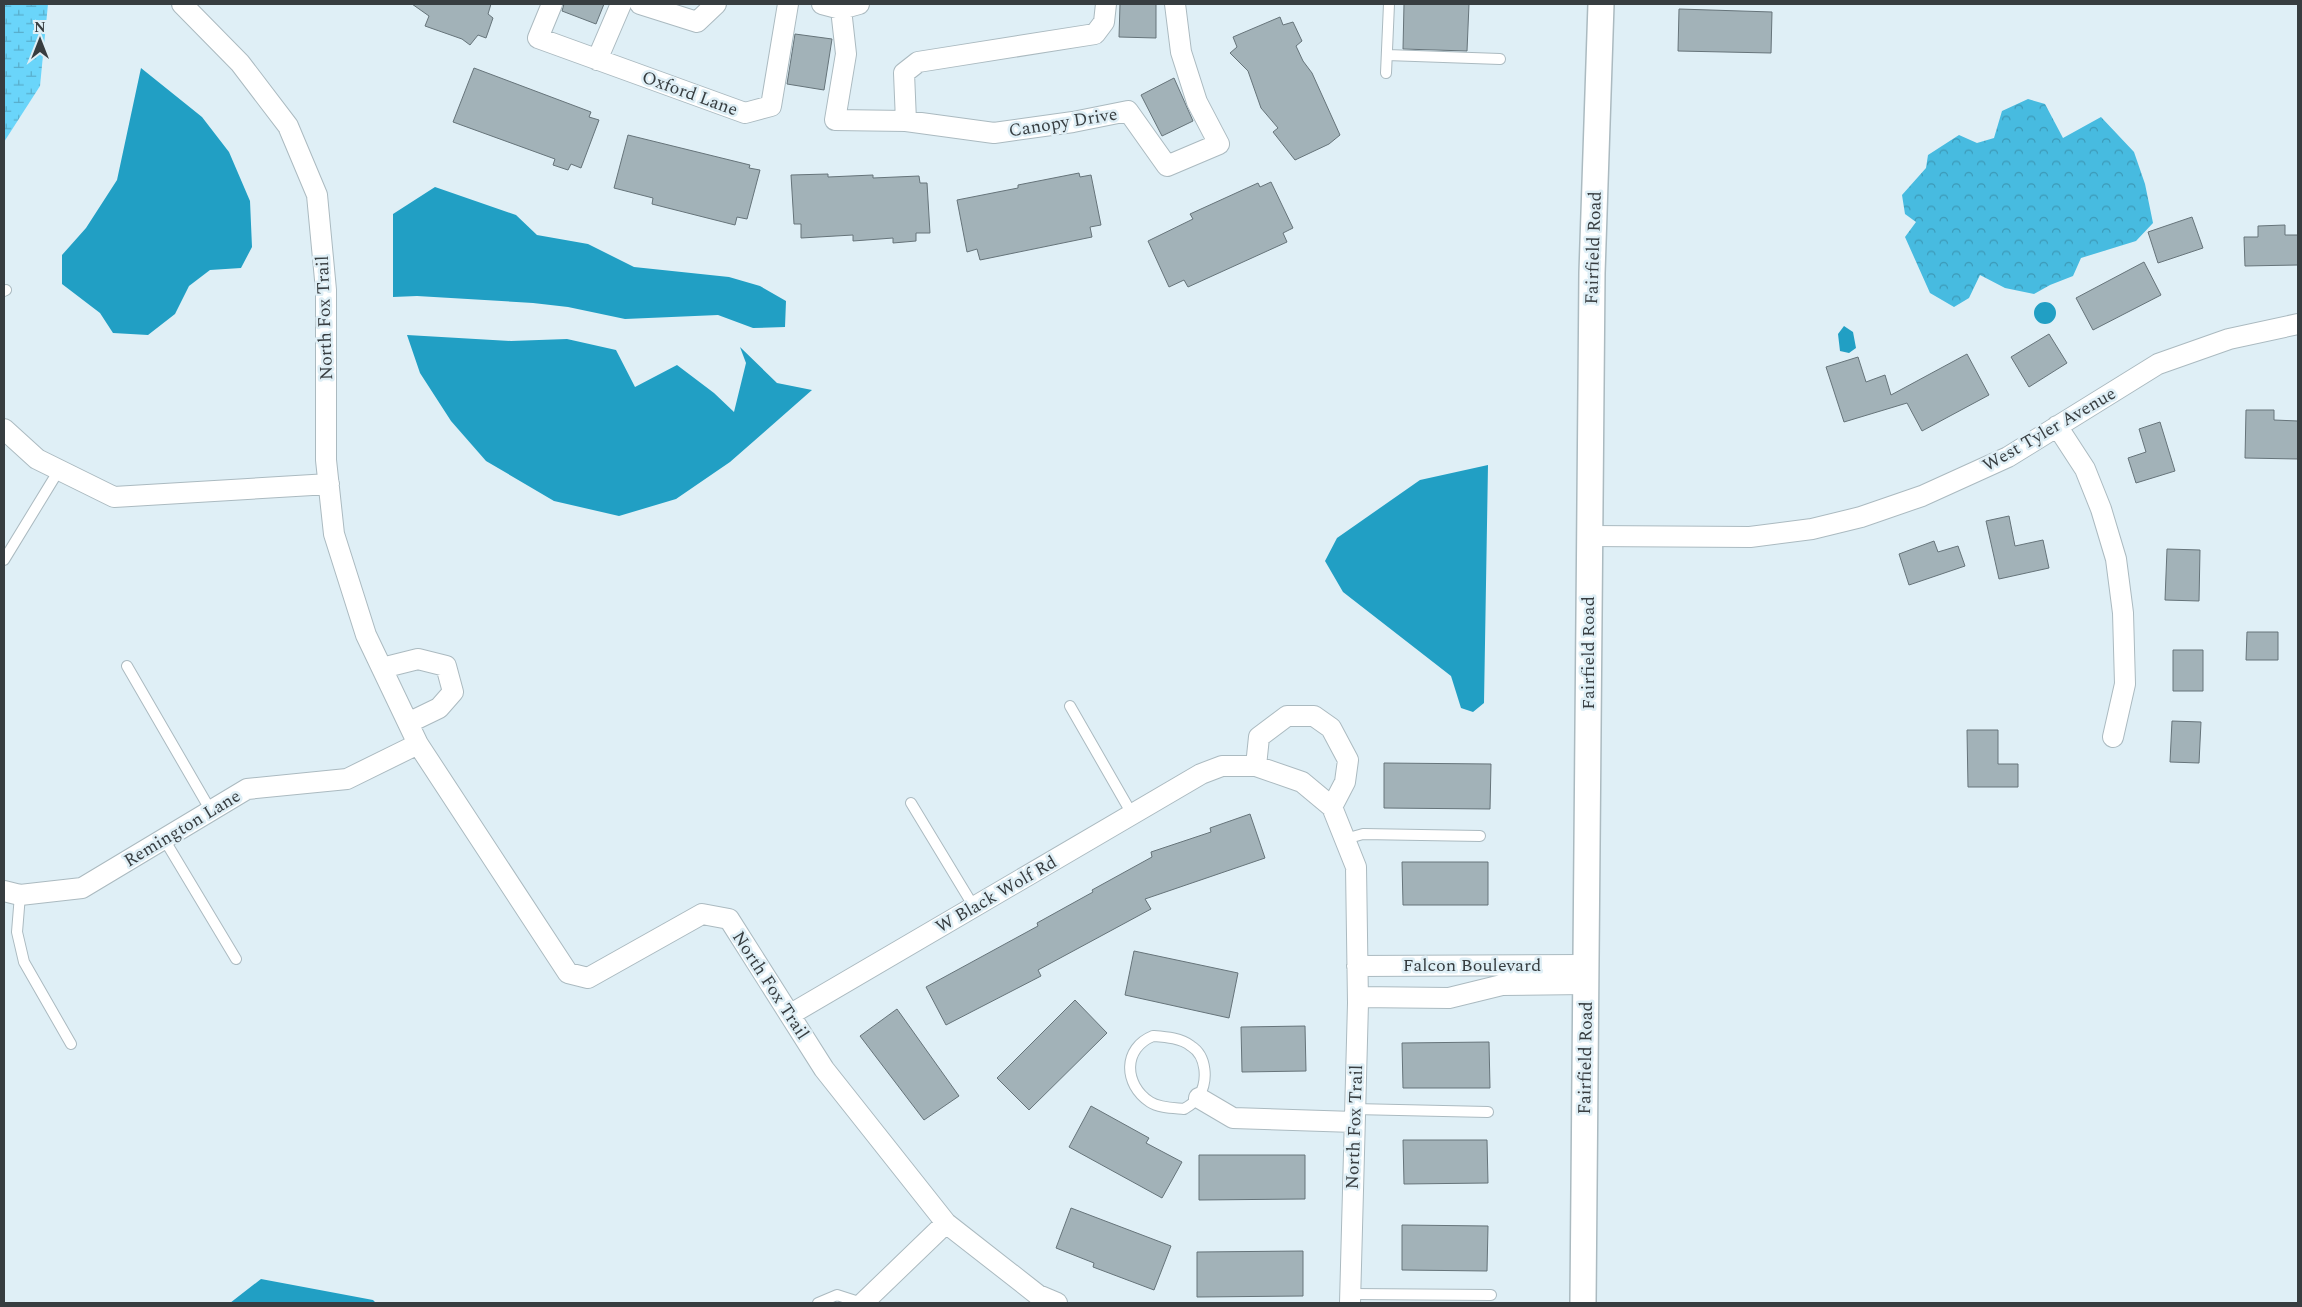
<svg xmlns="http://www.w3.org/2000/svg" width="2302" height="1307" viewBox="0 0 2302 1307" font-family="Spectral,serif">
	<defs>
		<pattern id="forest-crowns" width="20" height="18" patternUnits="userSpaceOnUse" patternTransform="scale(1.25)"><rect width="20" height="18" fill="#47bbe0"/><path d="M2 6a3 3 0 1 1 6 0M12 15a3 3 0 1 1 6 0" fill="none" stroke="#3c99b7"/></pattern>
		<pattern id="wetland-marsh" width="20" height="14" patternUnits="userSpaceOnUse" patternTransform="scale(1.25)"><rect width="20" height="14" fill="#6ad5fa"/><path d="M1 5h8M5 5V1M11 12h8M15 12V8" fill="none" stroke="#58aecc"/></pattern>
	</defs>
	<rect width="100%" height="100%" fill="#dfeff6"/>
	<path fill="url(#forest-crowns)" d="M2028,99l17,5 18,34 38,-21 33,35 11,32 8,39 -17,18 -55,17 -8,18 -23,9 -16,9 -29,-6 -25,-13 -11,23 -15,9 -24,-14 -25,-56 11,-15 -11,-8 -3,-19 24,-27 2,-13 31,-20 18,8 17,-5 8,-27z"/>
	<path fill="url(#wetland-marsh)" d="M4,4h44l-8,82 -36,56z"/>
	<path fill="#219fc4" d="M141,68l61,49 27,35 21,49 2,46 -11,21 -31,2 -21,16 -14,28 -27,21 -35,-2 -13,-20 -38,-29v-29l24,-27 31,-48z
		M435,187l81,28 21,20 51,9 46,23 95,10 31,9 26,15 -1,26 -32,1 -35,-13 -93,4 -57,-12 -35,-4 -116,-7 -24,1v-83z
		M2034 313a11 11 0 1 1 22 0a11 11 0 1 1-22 0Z
		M1844,326l9,6 3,16 -7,5 -9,-2 -2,-17z
		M407,335l104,6 56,-2 49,11 19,37 42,-22 37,28 20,19 12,-49 -6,-16 37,36 35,7 -82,72 -54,37 -57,17 -65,-15 -68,-40 -35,-40 -31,-48z
		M1488,465l-4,238 -11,9 -12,-4 -10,-32 -108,-84 -18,-31 12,-23 83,-58z
		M261,1279l112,21 3,3h-146z"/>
	<path fill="#a2b2b8" stroke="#66747a" d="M412,4h79l-3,10 5,4 -7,20 -8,-3 -8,10 -8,-6 -37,-13 4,-10z
		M564,4h40l-8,20 -34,-13z
		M1120,4h36v34l-37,-1z
		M1404,4h65l-2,47 -64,-2z
		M1679,9l93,3 -1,41 -93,-2z
		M1280,17l3,8 10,-3 9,19 -6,5 7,15 9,12 28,62 -11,9 -34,16 -22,-28 5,-4 -17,-20 -13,-37 -18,-18 7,-6 -4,-10z
		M795,34l37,5 -8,51 -37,-6z
		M474,68l117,44 -2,5 10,3 -18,48 -10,-4 -3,6 -15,-5 2,-6 -102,-37z
		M1174,78l19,43 -31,15 -21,-41z
		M628,135l122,30 -1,3 11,2 -13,49 -10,-2 -2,8 -83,-21 1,-6 -39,-10z
		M1079,173l1,4 11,-2 10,50 -11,2 2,10 -112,23 -3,-11 -10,3 -10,-52 61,-12v-3z
		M828,174v3l45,-2v3l46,-2 1,7h7l3,50h-14v8l-23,2v-5l-40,3v-6l-52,3v-14h-7l-3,-49z
		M1271,182l22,46 -10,5 4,9 -99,45 -4,-7 -15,7 -21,-46 45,-22 -3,-5 68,-31 2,4z
		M2192,217l11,31 -45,15 -10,-31z
		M2285,225v10h13v30l-53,1 -1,-29h14v-11z
		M2144,262l17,33 -68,35 -17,-32z
		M2049,334l18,29 -38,24 -18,-30z
		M1967,354l22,41 -67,36 -15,-28 -63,19 -18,-55 32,-10 8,25 19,-7 6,20z
		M2246,410h28v10l24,1v38l-53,-1z
		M2160,422l15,49 -39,12 -8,-25 18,-6 -7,-23z
		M2009,516l6,30 28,-6 6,28 -50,11 -13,-58z
		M1934,541l4,11 20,-6 7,20 -56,19 -10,-31z
		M2167,549l33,1 -1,51 -34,-1z
		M2247,632h31v28h-32z
		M2173,650h30v41h-30z
		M2172,721l29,1 -2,41 -29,-1z
		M1967,730h31v34h20v23h-50z
		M1384,763l107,1 -1,45 -106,-1z
		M1250,814l15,44 -120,41 6,10 -113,61 3,6 -95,49 -20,-38 112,-61 -1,-3 56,-31 -1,-2 60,-33 -1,-5 60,-20 -1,-4z
		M1402,862h86v43h-85z
		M1134,951l104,22 -9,45 -104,-23z
		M1075,1000l32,33 -78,77 -32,-32z
		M897,1009l62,87 -35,24 -64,-84z
		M1305,1026l1,45 -64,1 -1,-45z
		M1489,1042l1,46h-87l-1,-45z
		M1091,1106l58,32 -3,5 36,19 -20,36 -93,-51z
		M1403,1140h84l1,43 -84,1z
		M1199,1155h106v44l-106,1z
		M1071,1208l100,38 -17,44 -61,-23 1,-4 -38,-15z
		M1402,1225l86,1 -1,45 -85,-1z
		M1303,1251v45l-106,1v-45z"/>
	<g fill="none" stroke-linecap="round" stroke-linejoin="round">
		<g stroke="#abbac0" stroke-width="12">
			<path id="service" d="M1387,55l113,4
				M1386,73l3,-69
				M4,291l2,-1
				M4,560l55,-90
				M127,666l84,145
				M1070,706l62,108
				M911,803l63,104
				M164,839l72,120
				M1345,839l18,-5 117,2
				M20,895l-3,37 7,30 47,82
				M1153,1036c13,1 28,2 38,10 16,10 17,35 8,50 -3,6 -10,10 -15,13 -10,-1 -25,-1 -34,-7 -27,-18 -27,-54 3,-66z
				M1354,1109l134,3
				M1350,1294l141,1
				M818,1303l19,-8 25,8"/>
		</g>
		<g stroke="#abbac0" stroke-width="22">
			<path id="minor" d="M182,4l58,59 48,63 29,69 9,95v170l8,74 32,101 52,109 150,229 20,5 114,-64 27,5 95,150 122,154 92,72 19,8
				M552,4l-14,34 207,75 26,-7 17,-102
				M640,4l57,18 19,-18
				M822,4l19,5 18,-5
				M841,9l5,45 -11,66 71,1 88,12 79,-11 55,-11 39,55 52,-22 -22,-42 -16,-50 -6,-48
				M597,60l24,-56
				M906,121l-2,-48 14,-11 177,-28 9,-12 2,-18
				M2057,426l28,43 16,40 15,50 7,54 2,71 -12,53
				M4,429l33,30 77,38 215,-13
				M1589,536l161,1 62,-8 49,-12 61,-21 86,-39 150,-93 71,-25 69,-15
				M382,668l36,-9 28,7 7,26 -14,16 -31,15
				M1256,766l3,-29 28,-21h27l17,12 17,32 -3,22 -13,25
				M4,891l16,4 62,-7 165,-99 100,-10 71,-35
				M1357,966l229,-1
				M1358,997l91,1 53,-13 84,-1
				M791,1014l410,-240 21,-8h34l46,16 30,25 24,60 2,136 -8,300
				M1199,1098l34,20 121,4
				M863,1303l83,-80"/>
		</g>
		<g stroke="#abbac0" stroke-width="28">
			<path id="tertiary" d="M1583,1303l9,-1030 9,-269"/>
		</g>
		<use href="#service" stroke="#fff" stroke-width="10"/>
		<use href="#minor" stroke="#fff" stroke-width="20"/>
		<use href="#tertiary" stroke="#fff" stroke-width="25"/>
	</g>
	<g text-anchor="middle" stroke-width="5" stroke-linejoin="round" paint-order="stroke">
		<g font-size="18" fill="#373d40" stroke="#dfeff6">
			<text transform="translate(690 93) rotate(20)" y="6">Oxford Lane</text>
			<text transform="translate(1063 122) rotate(-9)" y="6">Canopy Drive</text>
			<text transform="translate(1593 248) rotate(-88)" y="6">Fairfield Road</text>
			<text transform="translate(324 318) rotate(-92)" y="6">North Fox Trail</text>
			<text transform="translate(2049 429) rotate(-30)" y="6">West Tyler Avenue</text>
			<text transform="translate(1588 653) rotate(-90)" y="6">Fairfield Road</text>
			<text transform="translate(182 828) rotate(-31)" y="6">Remington Lane</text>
			<text transform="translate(996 894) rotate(-30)" y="6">W Black Wolf Rd</text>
			<text x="1472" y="971">Falcon Boulevard</text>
			<text transform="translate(771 985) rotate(57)" y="6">North Fox Trail</text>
			<text transform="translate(1585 1058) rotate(-89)" y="6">Fairfield Road</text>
			<text transform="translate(1354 1127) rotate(-88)" y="6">North Fox Trail</text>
		</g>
	</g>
	<rect width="2302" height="1307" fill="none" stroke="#373d40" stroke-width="10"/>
	<g transform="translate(40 40)" stroke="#dfeff6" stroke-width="4" paint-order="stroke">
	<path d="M0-4L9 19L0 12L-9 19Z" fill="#373d40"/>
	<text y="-8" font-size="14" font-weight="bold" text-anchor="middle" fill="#373d40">N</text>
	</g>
</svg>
